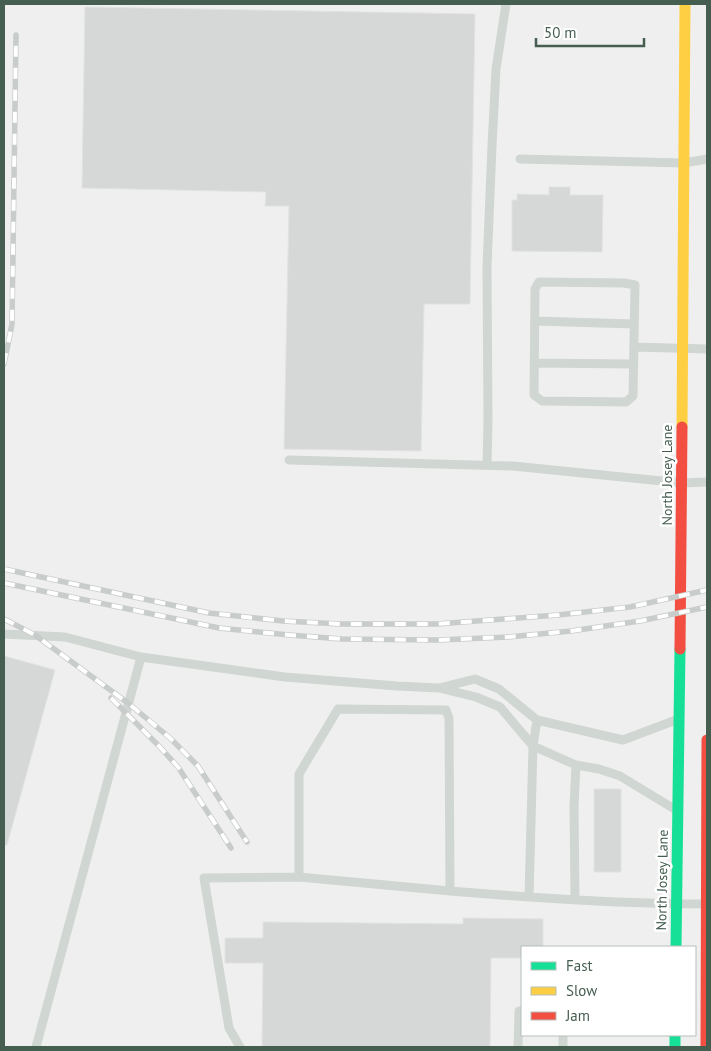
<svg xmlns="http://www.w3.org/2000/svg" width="711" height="1051" viewBox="0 0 711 1051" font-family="'PT Sans',sans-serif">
	<rect width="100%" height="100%" fill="#f0eff0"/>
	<path fill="#d5d8d7" stroke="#e1e2e2" d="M85,7l390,7 -5,290h-46l-3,147 -137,-2 5,-243h-24l1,-14 -184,-4z
		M549,187h21v8h33l-1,57 -90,-1v-51h5v-6l32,1z
		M4,656l51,14 -48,175h-3z
		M594,789h27v83h-27z
		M463,918l80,1v28h-21v11h-31l-1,89h-228l1,-84h-38v-25h38v-16l200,2z"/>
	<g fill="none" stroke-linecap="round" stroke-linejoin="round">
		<path stroke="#d0d6d2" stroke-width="9" d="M520,159l164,4 23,-4
			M539,282l85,1 11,2 -2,111 -7,6 -84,-1 -8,-6 1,-106z
			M535,321l99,3
			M634,347l73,2
			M535,363l98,1
			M289,460l224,6 169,17 25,-1
			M487,465l1,-44 -1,-154 5,-121 4,-77 10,-65
			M4,634l61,3 76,20
			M676,720l-53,20 -86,-20 -38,-31 -24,-10 -36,9 37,9 24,10 33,39 43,19 23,4 21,7 56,34
			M450,891l-151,-14v-103l39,-65 108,1 3,8 1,173c85,7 171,13 256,13
			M529,897l4,-151 4,-26
			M575,899l-1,-93 2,-41
			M563,1035v12
			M36,1047l105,-390 144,20 112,9 42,2
			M240,1047l-11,-19 -25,-150 95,-1
			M518,1047l1,-36h3"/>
		<path stroke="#16e098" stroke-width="11" d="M676,947l4,-298
			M675,1035v12"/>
		<path stroke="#ffcf43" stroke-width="11" d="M682,427l3,-423"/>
		<path stroke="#f24e42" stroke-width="11" d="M680,649l2,-222
			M706,1047l1,-307"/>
		<g stroke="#c8ccca" stroke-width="5.5">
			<path id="rail" d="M4,364l8,-40 4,-289
				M4,569l205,44 74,8 58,3h96l121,-9 72,-8 77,-17
				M4,583l215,45 70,7 53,4 97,1 69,-3 63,-6 69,-10 67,-14
				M4,619l31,16 15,11 78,57 42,35 28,28 49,76
				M111,698l47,47 20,22 53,81"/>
		</g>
		<use href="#rail" stroke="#fff" stroke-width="4" stroke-dasharray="11" stroke-linecap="butt"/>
	</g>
	<g text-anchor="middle" stroke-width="5" stroke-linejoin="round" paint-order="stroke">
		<g font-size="14" fill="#455e50" stroke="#fff">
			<text transform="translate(667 475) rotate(-90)" y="5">North Josey Lane</text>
			<text transform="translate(662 880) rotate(-89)" y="5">North Josey Lane</text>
		</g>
	</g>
	<rect width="711" height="1051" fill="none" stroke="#455e50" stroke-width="10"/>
	<rect x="521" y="946" width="175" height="90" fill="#ffffff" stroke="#b5bfb9"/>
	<rect x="531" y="962" width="25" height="8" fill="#16e098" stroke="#b5bfb9"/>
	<text x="566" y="971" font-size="15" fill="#455e50">Fast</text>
	<rect x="531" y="987" width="25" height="8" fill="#ffcf43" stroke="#b5bfb9"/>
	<text x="566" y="996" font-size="15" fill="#455e50">Slow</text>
	<rect x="531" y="1012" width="25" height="8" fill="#f24e42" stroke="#b5bfb9"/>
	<text x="566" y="1021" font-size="15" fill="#455e50">Jam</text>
	<path d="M536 38v8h108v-8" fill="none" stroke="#455e50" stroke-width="2.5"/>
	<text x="544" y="38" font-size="15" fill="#455e50" stroke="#ffffff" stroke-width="4" paint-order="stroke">50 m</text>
</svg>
